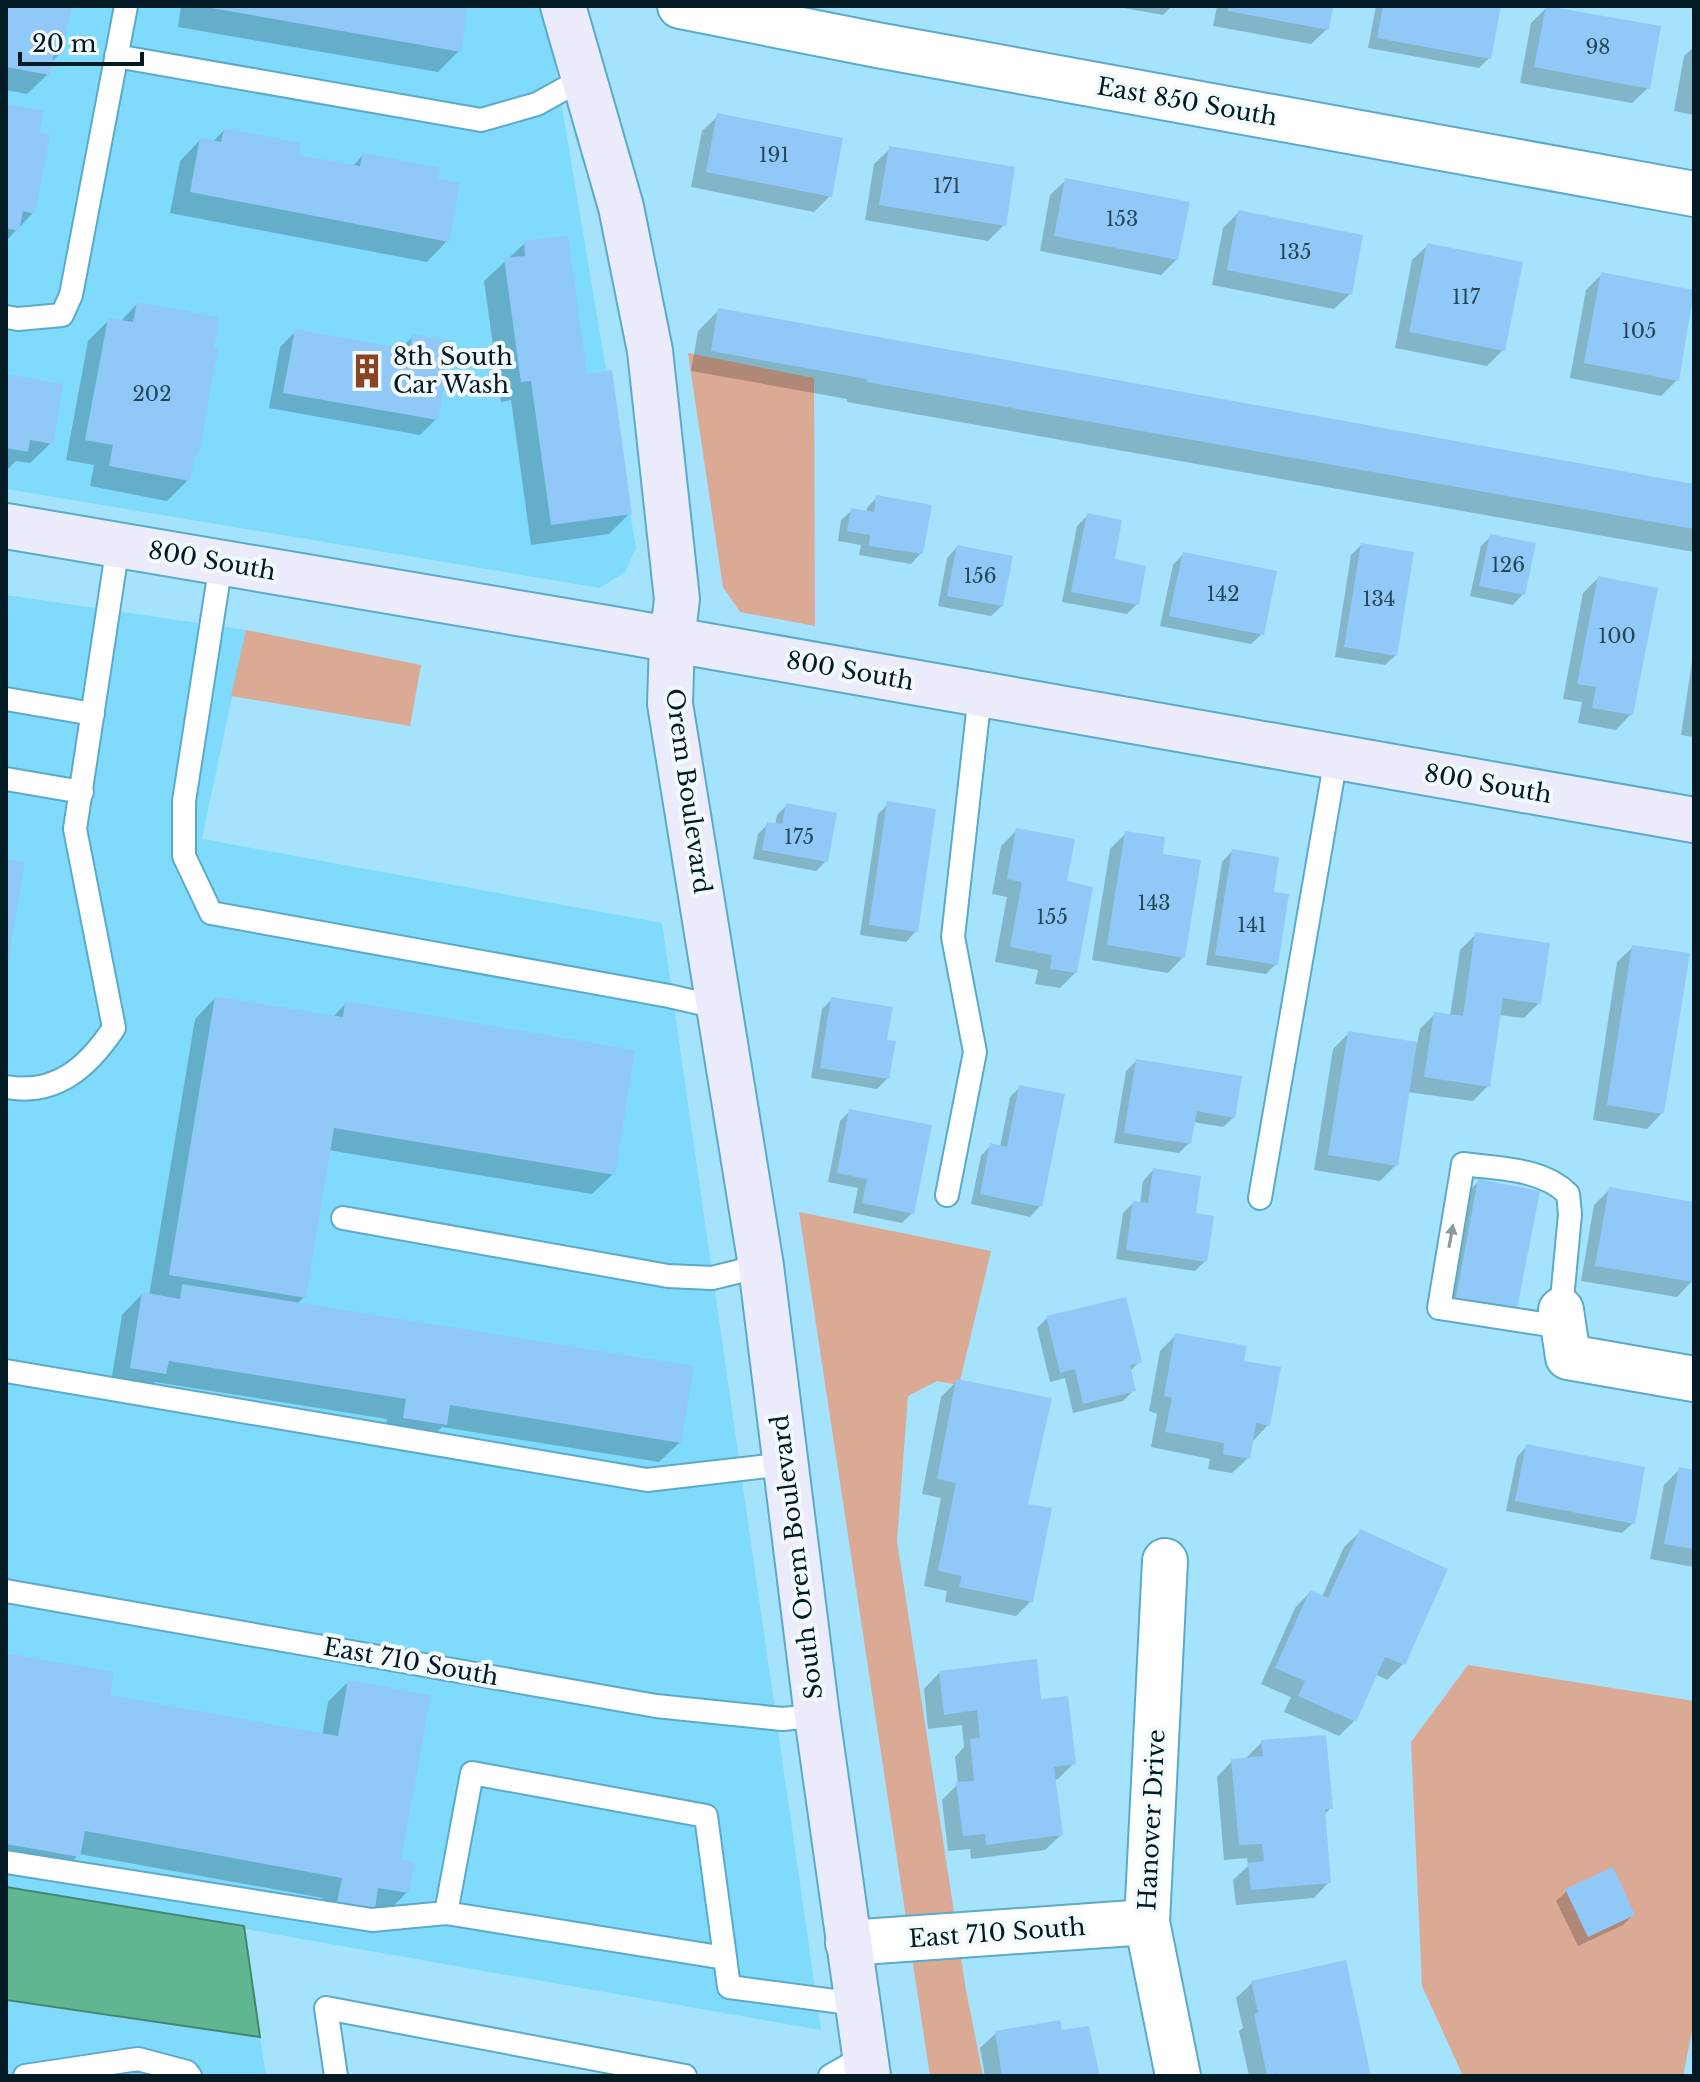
<svg xmlns="http://www.w3.org/2000/svg" width="1700" height="2082" viewBox="0 0 1700 2082" font-family="'Libre Baskerville',serif">
	<rect width="100%" height="100%" fill="#a4e3fb"/>
	<path fill="#7fdafc" d="M6,6h539l91,542 -11,24 -25,16 -594,-99z
		M6,595l240,35 -44,209 460,84 159,1107 -815,-143z
		M6,2000l254,37 6,39h-260z"/>
	<path fill="#dbaa95" d="M688,353l126,25 1,248 -75,-14 -17,-25z
		M246,630l175,35 -11,61 -179,-30z
		M799,1212l192,39 -32,134 -22,-4 -29,15 -11,145 69,449 17,86h-53z
		M1468,1665l226,36v321l-11,54h-220l-41,-90 -11,-244z"/>
	<path fill="#61b692" stroke="#448771" stroke-width="2" d="M6,1887l238,39 16,111 -254,-37z"/>
	<path fill="#0003" d="M6,6h64l-10,47 -10,11 -2,10 -21,20 -21,-4z
		M181,6h285l-7,45 -21,21 -260,-45z
		M1112,6h60l-9,9z
		M1217,6h118l-5,6 -3,17 -16,15 -98,-18z
		M1376,6h123l-10,52 -10,10 -111,-20z
		M1547,7l101,81 -16,15 -112,-20 11,-60z
		M1694,47v68l-20,-4 10,-55z
		M6,106l31,28 -4,79 -27,28z
		M718,116l112,80 -16,16 -123,-25 11,-56z
		M224,130l73,26 55,11 11,-12 73,25 11,61 -20,21 -257,-49 10,-52 20,-21 13,2z
		M890,149l114,76 -16,16 -123,-21 9,-56z
		M1066,180l111,79 -16,16 -121,-24 10,-56z
		M1239,212l111,82 -16,15 -122,-24 11,-57z
		M525,243l60,133 45,137 -21,21 -78,11 -20,-145 -10,2 -17,-121z
		M1428,245l75,105 -16,16 -92,-18 17,-88z
		M1602,274l75,106 -16,16 -91,-18 16,-88z
		M137,304l60,149 -5,5 -4,22 -21,21 -77,-15 4,-21 -28,-5 22,-119 21,-21 11,2z
		M719,310l975,176v66l-847,-150v-3l-156,-28 7,-40z
		M295,332l105,18 13,-14 23,83 -16,16 -151,-27 11,-61z
		M6,377l45,66 -21,20 -14,-2 -10,10z
		M877,497l44,56 -10,11 -52,-9 2,-10 -23,-4 3,-21 11,-10 14,3 1,-5z
		M1088,515l49,89 -10,10 -65,-12 15,-76z
		M1491,536l32,58 -10,11 -43,-9 11,-50z
		M1361,545l35,110 -11,10 -50,-8 16,-102z
		M957,547l45,59 -11,10 -53,-10 9,-48z
		M1183,554l79,80 -11,10 -91,-18 13,-61z
		M1598,578l33,136 -15,16 -38,-7 4,-21 -19,-3 20,-106z
		M1694,648v89l-13,-2z
		M888,804l28,127 -10,11 -46,-7 18,-121z
		M787,805l39,56 -10,10 -63,-12 5,-25 10,-10 7,1 2,-10z
		M1017,830l48,53 11,89 -16,16 -25,-4 3,-14 -43,-8 12,-65 -15,-3 9,-48z
		M1126,833l35,22 22,102 -15,16 -76,-13 18,-111z
		M1232,851l39,43 5,70 -10,10 -60,-9 16,-103z
		M1476,934l63,69 -15,15 -25,-3 -11,71 -15,15 -66,-9 -11,73 -16,16 -66,-11 19,-121 15,-15 69,10 3,-15 15,-15 15,2 10,-66z
		M1633,947l29,166 -15,16 -54,-9 24,-158z
		M215,998l117,20 14,-15 267,171 -21,20 -264,-44 -24,147 -8,8 384,137 -21,20 -217,-35 -18,17 -40,-6 3,-19 -232,-37 -11,11 -34,-5 12,-73 20,-21 7,2 46,-277z
		M832,999l56,79 -11,11 -66,-11 11,-69z
		M1136,1061l98,56 -11,10 -30,-5 -4,21 -10,10 -65,-10 12,-72z
		M1020,1087l20,119 -10,11 -59,-13 10,-48 10,-11 9,2 10,-50z
		M850,1111l62,102 -10,10 -49,-10 5,-25 -30,-6 12,-61z
		M1153,1170l41,44 11,47 -10,10 -79,-12 7,-46 10,-10 7,1 3,-23z
		M1479,1181l36,127 -74,5 22,-116z
		M1609,1190l85,14 -2,77 -15,16 -96,-16 13,-76z
		M1047,1318l93,43 -11,11 4,19 -10,10 -50,12 -8,-35 -15,4 -13,-54z
		M1176,1335l65,27 27,63 -15,16 -5,17 -16,15 -24,-4 2,-10 -59,-12 6,-33 -8,-3 11,-60z
		M957,1381l69,124 5,96 -15,15 -71,-14 2,-11 -23,-5 17,-88 -19,-4 19,-97z
		M1527,1446l106,77 -11,10 -116,-22 11,-54z
		M1680,1469l14,3v95l-44,-8 14,-74z
		M1360,1532l43,132 -16,16 -12,-6 -21,47 -15,15 -55,-24 7,-15 -30,-13 34,-76 15,-16 12,5 22,-50z
		M6,1655l101,42 215,39 6,-34 20,-20 59,210 -20,21 -16,-3 -19,19 -34,-6 5,-25 -244,-44 -21,23 -52,-10z
		M939,1673l100,28 35,62 -16,16 -4,1 7,55 -16,15 -74,9 -1,-10 -22,2 -6,-51 16,-16 -3,-27 9,-10 -2,-22 -34,4 -4,-40z
		M1262,1742l69,66 -8,7 6,67 -15,16 -78,7 -3,-25 15,-14 -1,-8 -23,2 -7,-83 15,-16 14,-3z
		M1567,1891l66,24 -10,10 -45,21 -22,-45z
		M1252,1983l116,93h-119l-10,-45 4,-3 -7,-30z
		M1061,2032l37,44h-113l-5,-28 16,-15z"/>
	<path fill="#90c9f8" d="M6,6h66l-10,48 -8,-1 -4,22 -44,-8z
		M200,6h268l-7,46z
		M1228,6h105l-4,24 -101,-19z
		M1383,6h118l-10,53 -114,-21z
		M1546,6l115,20 -11,63 -116,-22z
		M6,104l38,7 -5,21 11,3 -15,79 -12,-3 -4,20 -13,-3z
		M717,113l126,25 -11,59 -126,-25z
		M224,128l77,15 -2,12 61,11 3,-13 77,15 -2,10 22,5 -11,59 -259,-50 10,-54 21,4z
		M889,146l126,21 -9,59 -127,-21z
		M1065,178l125,24 -12,58 -124,-24z
		M1238,210l125,25 -11,60 -125,-25z
		M568,235l19,139 25,-4 20,144 -81,11 -20,-144 -10,1 -17,-124 21,-2 -1,-15z
		M1427,243l96,19 -18,89 -96,-19z
		M1601,272l93,18 -15,91 -95,-18z
		M137,302l82,15 -5,30 4,1 -19,106h-4l-5,27 -81,-15 4,-21 -28,-5 23,-122 25,4z
		M718,308l976,176v45l-828,-147 1,-3 -156,-28z
		M295,329l115,21 2,-16 40,7 -14,79 -155,-27z
		M6,374l57,10 -10,60 -23,-4 -2,12 -22,-4z
		M876,495l56,10 -9,49 -54,-8 1,-11 -23,-4 4,-23 23,4z
		M1087,513l35,7 -7,39 31,7 -7,39 -68,-13z
		M1490,534l46,9 -11,52 -46,-9z
		M1361,543l53,9 -17,104 -53,-9z
		M957,545l56,11 -10,50 -56,-10z
		M1183,552l94,19 -13,64 -95,-19z
		M1598,576l60,12 -25,127 -41,-7 4,-21 -19,-3z
		M887,801l49,8 -18,123 -49,-7z
		M786,803l51,10 -9,49 -66,-12 5,-28 15,2z
		M1016,828l59,11 -8,42 26,6 -16,86 -27,-4 2,-14 -42,-8 12,-65 -15,-3z
		M1125,831l40,6 -2,17 38,6 -16,98 -78,-13z
		M1232,849l47,8 -5,35 15,2 -11,71 -63,-10z
		M6,859l19,3 -17,98h-2z
		M1475,932l75,11 -9,61 -38,-6 -13,89 -66,-10 10,-65 29,4z
		M1632,945l58,8 -26,161 -57,-9z
		M215,996l128,21 2,-16 290,49 -20,125 -281,-47 -28,170 -137,-23z
		M831,997l62,10 -6,33 9,1 -7,38 -69,-11z
		M1348,1031l69,11 -19,124 -70,-11z
		M1136,1059l106,17 -7,42 -38,-7 -6,33 -67,-11z
		M1019,1085l46,9 -23,113 -62,-13 10,-51 17,4z
		M849,1109l83,16 -18,89 -52,-11 5,-24 -30,-6z
		M1153,1168l48,8 -5,37 18,3 -7,46 -81,-12 7,-49 15,2z
		M1478,1179l62,12 -23,118 -61,-11z
		M1609,1187l85,15v80l-99,-16z
		M182,1284l512,82 -13,77 -231,-38 -3,20 -44,-7 3,-19 -237,-38 -3,13 -36,-6 12,-76 38,7z
		M1126,1297l16,65 -12,3 6,26 -53,13 -8,-35 -15,4 -14,-57z
		M1175,1333l72,13 -3,15 37,6 -11,59 -14,-3 -6,36 -27,-5 1,-11 -59,-11 7,-34 -8,-2z
		M956,1379l96,19 -24,106 24,4 -19,94 -74,-15 3,-11 -24,-5 18,-88 -19,-4z
		M1526,1444l119,23 -10,57 -120,-23z
		M1679,1467l15,3v79l-30,-5z
		M1360,1529l88,40 -43,96 -20,-8 -29,65 -58,-26 7,-15 -30,-13 35,-78 18,8z
		M6,1653l108,19 -4,23 228,41 10,-56 83,15 -30,165 14,2 -6,31 -31,-5 -3,21 -38,-7 5,-24 -257,-47 -5,26 -74,-13z
		M1037,1659l4,40 27,-3 8,68 -22,3 9,68 -77,10 -1,-11 -22,2 -7,-54 18,-1 -4,-42 10,-1 -3,-28 -33,5 -5,-44z
		M1326,1735l7,74h-8l6,74 -80,7 -3,-27 16,-2 -2,-17 -23,1 -8,-86 32,-3 -2,-16z
		M1613,1867l22,48 -47,22 -23,-48z
		M1346,1960l25,116h-93l-1,-3 -10,2 -13,-61 4,-2 -7,-31z
		M1060,2020l2,10 27,-4 11,50h-98l-7,-45z"/>
	<g fill="none" stroke-linecap="round" stroke-linejoin="round">
		<g stroke="#5babc8" stroke-width="26">
			<path id="lane" d="M116,56l365,64 56,-16 45,-25
				M6,317l12,2 44,-4 9,-20 55,-289
				M221,563l-37,238v55l27,57 458,83 52,12
				M6,699l87,15
				M6,779l76,13
				M6,1087c50,9 82,-20 108,-59l-39,-199 43,-284
				M947,1195l28,-143 -22,-115 27,-243
				M1260,1198l76,-440
				M343,1218l325,58 44,2 49,-12
				M1561,1310l9,-96 -2,-20c-26,-26 -69,-25 -105,-30l-24,144 124,19
				M6,1371l641,109 139,-16
				M6,1591l650,115 126,13 35,-3
				M6,1862l366,58 74,-7
				M725,1958l-279,-45 26,-140 234,43 23,171 128,17
				M25,2076l113,-17 49,13 3,4
				M336,2076l-10,-68 359,68
				M830,2076l35,-20"/>
		</g>
		<g stroke="#5babc8" stroke-width="48">
			<path id="street" d="M680,6l197,39 817,149
				M1561,1310l7,47 126,22
				M1165,1561l-18,361 31,154
				M848,1943l299,-21"/>
		</g>
		<g stroke="#5babc8" stroke-width="48">
			<path id="secondary" d="M563,6l58,201 29,144 27,248 -5,42 -2,63 91,562 56,450 51,360
				M6,526l606,103 1082,191"/>
		</g>
		<use href="#lane" stroke="#fff" stroke-width="22"/>
		<use href="#street" stroke="#fff" stroke-width="44"/>
		<use href="#secondary" stroke="#ebebfb" stroke-width="44"/>
	</g>
	<defs><path id="oneway-solid" d="M-6-.8H1V-3.2L6.5 0L1 3.2V.8H-6Z" transform="scale(2)"/></defs>
	<use fill="#8d989c" href="#oneway-solid" transform="translate(1451 1236) rotate(-80)"/>
	<defs>
		<g id="building-bare" transform="scale(2.76)"><path d="M-4-6H4V6H1V3H-1V6H-4ZM-2.5-4.3h1.7v1.8h-1.7ZM.8-4.3h1.7v1.8H.8ZM-2.5-1h1.7V.8h-1.7ZM.8-1h1.7V.8H.8Z" fill="#8b4422" stroke="#f3fafd" stroke-width="2.5" paint-order="stroke"/></g>
	</defs>
	<g fill-rule="evenodd">
		<use href="#building-bare" x="367" y="371"/>
	</g>
	<g text-anchor="middle" stroke-width="8" stroke-linejoin="round" paint-order="stroke">
		<g font-size="20" fill="#264658">
			<text x="1598" y="54">98</text>
			<text x="774" y="162">191</text>
			<text x="947" y="193">171</text>
			<text x="1122" y="226">153</text>
			<text x="1295" y="259">135</text>
			<text x="1466" y="304">117</text>
			<text x="1639" y="338">105</text>
			<text x="152" y="401">202</text>
			<text x="1508" y="572">126</text>
			<text x="980" y="583">156</text>
			<text x="1223" y="601">142</text>
			<text x="1379" y="606">134</text>
			<text x="1617" y="643">100</text>
			<text x="799" y="844">175</text>
			<text x="1154" y="910">143</text>
			<text x="1052" y="924">155</text>
			<text x="1252" y="932">141</text>
		</g>
		<g font-size="24" fill="#021a23" stroke="#f3fafd">
			<text transform="translate(1187 102) rotate(10)" y="8">East 850 South</text>
			<text transform="translate(212 561) rotate(10)" y="8">800 South</text>
			<text transform="translate(850 671) rotate(10)" y="8">800 South</text>
			<text transform="translate(1488 784) rotate(10)" y="8">800 South</text>
			<text transform="translate(688 791) rotate(82)" y="8">Orem Boulevard</text>
			<text transform="translate(797 1557) rotate(-97)" y="8">South Orem Boulevard</text>
			<text transform="translate(411 1662) rotate(10)" y="8">East 710 South</text>
			<text transform="translate(1152 1820) rotate(-87)" y="8">Hanover Drive</text>
			<text transform="translate(997 1933) rotate(-4)" y="8">East 710 South</text>
		</g>
		<g font-size="24" fill="#021a23" stroke="#f3fafd" text-anchor="start">
			<text x="393" y="365">8th South<tspan x="393" dy="28">Car Wash</tspan></text>
		</g>
	</g>
	<rect width="1700" height="2082" fill="none" stroke="#021a23" stroke-width="16"/>
	<path d="M20 52v12h122v-12" fill="none" stroke="#021a23" stroke-width="4"/>
	<text x="32" y="52" font-size="24" fill="#021a23" stroke="#f3fafd" stroke-width="6" paint-order="stroke">20 m</text>
</svg>
